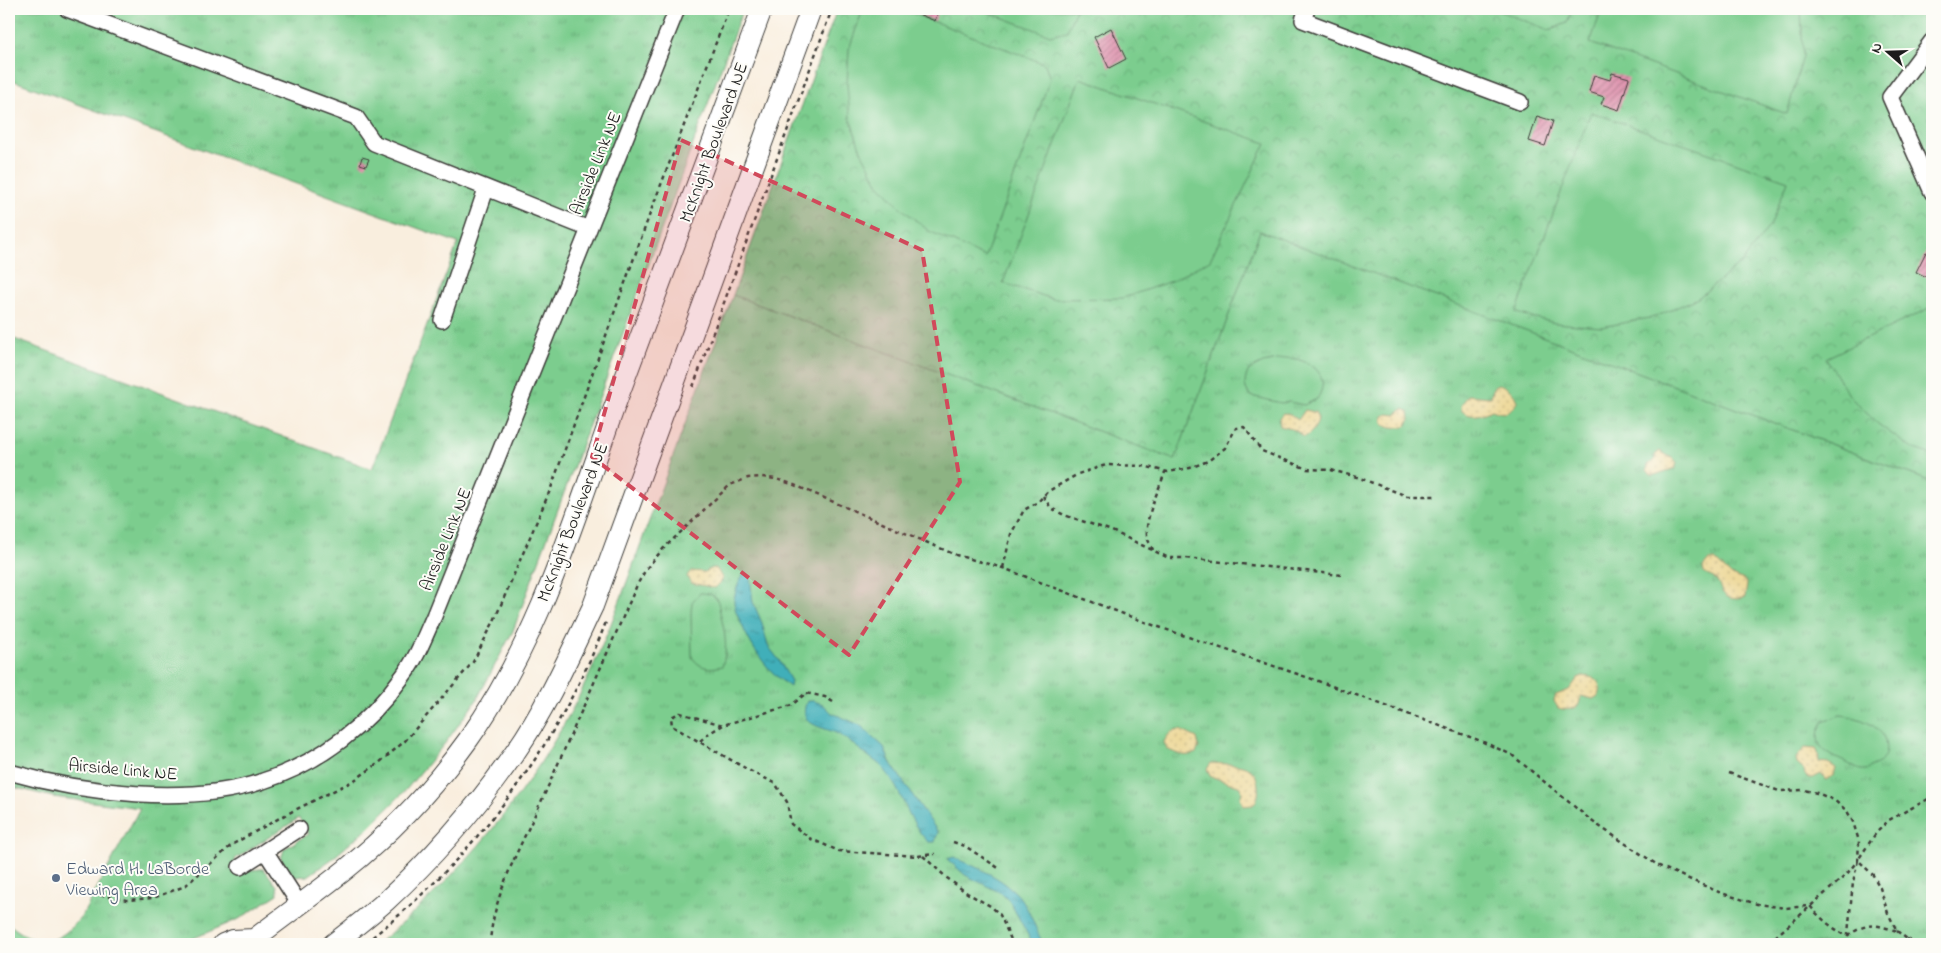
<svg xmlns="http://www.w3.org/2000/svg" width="1941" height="953" viewBox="0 0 1941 953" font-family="'Indie Flower',sans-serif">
	<defs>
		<pattern id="grass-tufts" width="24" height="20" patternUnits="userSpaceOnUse" patternTransform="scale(1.25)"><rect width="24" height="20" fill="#7bcd8e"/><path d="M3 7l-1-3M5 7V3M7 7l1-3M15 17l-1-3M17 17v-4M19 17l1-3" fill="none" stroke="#6aaf7a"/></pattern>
		<pattern id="sand-dots" width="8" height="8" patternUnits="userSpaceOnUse" patternTransform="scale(1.25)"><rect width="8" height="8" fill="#eeda9e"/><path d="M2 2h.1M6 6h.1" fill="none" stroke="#ccba88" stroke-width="1.8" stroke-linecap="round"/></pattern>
		<pattern id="park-crowns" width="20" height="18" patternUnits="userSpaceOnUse" patternTransform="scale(1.25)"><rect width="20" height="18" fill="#7bcd8e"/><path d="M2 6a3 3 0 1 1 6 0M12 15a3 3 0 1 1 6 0" fill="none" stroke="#6aaf7a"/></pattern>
		<pattern id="water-ripples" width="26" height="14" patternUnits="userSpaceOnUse" patternTransform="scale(1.25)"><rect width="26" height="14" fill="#3fafb9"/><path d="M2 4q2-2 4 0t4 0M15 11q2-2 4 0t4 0" fill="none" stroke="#348e96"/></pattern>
		<pattern id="building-hatch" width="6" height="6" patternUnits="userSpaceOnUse" patternTransform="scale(1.25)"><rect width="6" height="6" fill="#df93ae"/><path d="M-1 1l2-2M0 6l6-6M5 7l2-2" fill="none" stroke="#b4778d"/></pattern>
	</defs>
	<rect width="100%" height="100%" fill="#fdfcf7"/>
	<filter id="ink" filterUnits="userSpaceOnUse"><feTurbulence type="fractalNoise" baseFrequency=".02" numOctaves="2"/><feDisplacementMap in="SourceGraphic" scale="10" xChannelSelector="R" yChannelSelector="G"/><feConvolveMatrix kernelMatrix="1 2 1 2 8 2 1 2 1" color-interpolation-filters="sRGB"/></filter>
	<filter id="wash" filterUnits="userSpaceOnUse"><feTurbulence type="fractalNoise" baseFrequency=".0096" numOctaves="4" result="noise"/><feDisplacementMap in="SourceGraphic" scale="20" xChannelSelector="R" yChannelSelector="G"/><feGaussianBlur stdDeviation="1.12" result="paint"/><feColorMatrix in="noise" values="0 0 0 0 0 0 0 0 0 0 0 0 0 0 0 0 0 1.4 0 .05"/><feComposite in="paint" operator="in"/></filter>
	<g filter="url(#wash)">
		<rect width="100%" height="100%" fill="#f9eede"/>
		<path fill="url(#grass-tufts)" stroke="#4c7455" d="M9,9h734l-230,622 -37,70 -30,41 -41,49 -37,37 -36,31 -24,17 -14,1 -13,-18 3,-10 24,-15 -9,-16 -64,41v7l4,6c10,1 16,-4 25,-3l13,17 1,8 -39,25 -59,25h-171v-20c31,25 48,22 73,-8l58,-108 -87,-11 -44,-11v-449l363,132 86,-226 -449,-164z
			M1260,230l672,252v462h-1555c83,-67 155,-154 203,-250 26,-52 45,-107 65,-162 29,-79 59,-158 88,-237l442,164z"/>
		<path fill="url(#sand-dots)" stroke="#857b5d" d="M1498,384c9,2 17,9 19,18 -7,12 -12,13 -25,8 -9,4 -21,9 -30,1l-1,-5 7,-11 23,2 3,-11z
			M1404,409l5,3 1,7 -3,6c-8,3 -19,4 -24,-3v-6l5,-2 9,1 2,-4z
			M1305,410l10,2 3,6c-1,8 -6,16 -14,19l-9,-7 -15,-4 -1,-8 4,-5 7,1 8,6z
			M1660,451l15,9 2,3 -2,5 -20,7h-4l-4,-5 1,-5 7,-5v-5z
			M1709,560h6l16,15 13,5 3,5 -2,12c-6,3 -17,3 -22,-4 -3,-3 -3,-8 -5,-11 -3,-5 -10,-6 -14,-9l-1,-6z
			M713,568l4,1 5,9 -1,4 -6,6 -24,-5 -4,-7 4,-5 14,1z
			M1583,676c15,2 19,4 15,20l-5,3 -12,-3c-1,2 -1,6 -2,8 -4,7 -15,6 -21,4l-4,-7 2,-6 13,-5 9,-12z
			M1180,730l17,8 2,9 -3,6c-10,5 -19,1 -29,-4l-3,-7c4,-8 7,-11 16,-12z
			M1805,748l11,1 2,4 1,9 9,1 8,5 -2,7 -8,5 -5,-6 -8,4h-5l-3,-3 -1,-5 -7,-6 -1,-6z
			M1211,763c20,2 46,-2 47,23 1,8 0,13 -5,19l-9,1 -4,-8 2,-5 -1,-6 -31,-11 -3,-7z"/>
		<path fill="url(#park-crowns)" stroke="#4c7455" d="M837,9h1095v473l-672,-251 -85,229 -442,-165z"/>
		<path fill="#7bcd8e" stroke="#4c7455" d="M863,9h38l144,55 5,15 -65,178 -56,-26 -29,-24 -22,-24 -17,-32 -11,-33 -3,-34 2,-35z
			M979,9h97l-9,22 -17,4z
			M1494,9h78l-5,14 -18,7z
			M1602,9h199l2,47 -16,58 -197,-71z
			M1080,78l186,65 -56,117 -39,21 -48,17 -70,1 -50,-16z
			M1591,112l197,69 -17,43 -28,37 -45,37 -43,19 -54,10 -46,-4 -39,-10z
			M1932,307v148l-21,-7 -33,-24 -27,-26 -25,-40z
			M1287,358c23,1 46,17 30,41l-13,6 -15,-3 -8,1 -30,-7c-8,-8 -7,-16 -2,-26l14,-7z
			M700,593c6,0 14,1 17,7 2,3 2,8 3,12 4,17 9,36 2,54 -12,3 -22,3 -30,-9l-1,-44 1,-11z
			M1840,715c14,1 33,7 42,19 5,9 6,22 -3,29 -2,1 -5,2 -7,3 -4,2 -2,3 -7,4 -7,1 -12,-4 -18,-7 -20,-9 -38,-17 -24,-41z"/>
		<path fill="url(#water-ripples)" stroke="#2e666a" d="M745,572l5,5 3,25 9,21 6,23 11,14 12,21 -1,6c-23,-16 -38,-38 -49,-64 -3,-6 -7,-15 -7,-22 1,-10 5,-21 11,-29z
			M807,701h7l9,3 9,9 28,12 24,22 6,15 48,70 -3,10h-7c-20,-20 -25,-50 -44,-73 -5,-6 -14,-11 -21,-17 -8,-6 -16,-13 -25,-18 -15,-8 -42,-8 -31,-33z
			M954,857c21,10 43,18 60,34 14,13 20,34 28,51l2,2h-13l-3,-9 -18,-33 -9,-9 -36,-18 -18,-16z"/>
		<g id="blocks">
			<path fill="url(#building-hatch)" d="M920,9h19l-4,12 -17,-7z
				M1111,28l15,31 -17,9 -15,-31z
				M1612,73l17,5 -10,32 -18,-6 3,-7 -15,-5 5,-17 16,5z
				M1537,116l16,5 -8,25 -16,-5z
				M362,157l7,2 -3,7 -6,-2z
				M1926,252l6,3v21l-1,3 -15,-7z"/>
		</g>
	</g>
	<g filter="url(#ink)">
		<use href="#blocks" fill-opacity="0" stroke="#3d3c39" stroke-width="1"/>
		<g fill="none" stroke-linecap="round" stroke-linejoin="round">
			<g stroke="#3d3c39" stroke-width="18">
				<path id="minor" d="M67,9l289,108 18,26 215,86
					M1307,9l-4,11 217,82
					M1932,41l-42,56 42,95
					M442,320l44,-131
					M9,772c73,21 181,34 254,9 57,-18 106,-57 140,-105 14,-18 22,-40 31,-60l243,-607
					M299,829l-34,22 35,54
					M240,867l25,-16"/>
			</g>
			<g stroke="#3d3c39" stroke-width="22">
				<path id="major" d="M223,944l10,-4 21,-1
					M244,944l10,-5c30,-23 61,-45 91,-69 45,-36 89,-83 123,-130 73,-102 108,-227 150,-343 47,-130 96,-259 144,-388
					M333,944c18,-14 36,-28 53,-43 49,-45 92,-95 130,-150 31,-45 53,-95 77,-145l218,-597"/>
			</g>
			<path stroke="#3d3c39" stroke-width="2.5" stroke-dasharray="4 4" stroke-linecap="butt" d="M693,387l139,-378
				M1043,496l8,12 13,7 48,16 57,27h17l155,17
				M1153,550c-2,-5 -6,-10 -6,-15 -2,-19 12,-45 18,-63
				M1003,568l8,-34 13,-24 14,-8 9,-10 31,-18 28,-9 37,1 25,6 22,-4 18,-7 17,-13 11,-20 8,-1 18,24 45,18 24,1 26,7 50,19h28
				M833,702l-8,-5 -19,-4 -14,12 -69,20 -43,-12 -9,4 1,9 80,46 23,11 12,19 4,22 20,15 28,12 78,5 18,-2
				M700,741l8,-7 15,-9
				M1729,773l50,18 25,-1 13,3 17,7 13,11 6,11 6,19 -1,19 -12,15 -72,63 -9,6
				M953,842l12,4 35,23
				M923,856l24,22 20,15 25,14 8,8 13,29
				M100,895l27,5 26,-2 32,-12 48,-42 52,-29 68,-34 26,-18 26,-22 68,-79 21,-41 57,-133 101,-280 77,-199
				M1897,931l10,8 2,5
				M1907,939l11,5
				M366,942c106,-81 192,-196 240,-320
				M490,944c2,-50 36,-108 56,-153 30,-68 61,-137 91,-206l9,-16 17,-20 67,-64 18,-7 14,-1 14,2 16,5 164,71 47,13 147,56 168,57 163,60 31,14 81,67 66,44 62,27 36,11 28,4 25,-2c11,13 22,22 37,30 21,-14 27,-12 50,-5l-9,-18 -8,-25 -7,-13 -15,-15
				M1847,944l6,-62 5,-22 18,-27 13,-13 43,-23"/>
			<use href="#minor" stroke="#fff" stroke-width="15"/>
			<use href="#major" stroke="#fff" stroke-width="20"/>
		</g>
	</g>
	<path fill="#d1495b" fill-opacity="0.2" stroke="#d1495b" stroke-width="4" stroke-dasharray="10 6" stroke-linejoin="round" d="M681,140l241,110 38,232 -111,173 -257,-198z"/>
	<circle fill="#5c6f8a" stroke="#fdfcf7" stroke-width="2" cx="56" cy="878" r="5"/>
	<g text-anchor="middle" stroke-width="4" stroke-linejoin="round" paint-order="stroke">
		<g font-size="18" fill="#1c1c1c" stroke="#fdfcf7">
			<text transform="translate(713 142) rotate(-70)" y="6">McKnight Boulevard NE</text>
			<text transform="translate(595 163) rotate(-68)" y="6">Airside Link NE</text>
			<text transform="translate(572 522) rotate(-69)" y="6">McKnight Boulevard NE</text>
			<text transform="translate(445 539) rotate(-68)" y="6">Airside Link NE</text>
			<text transform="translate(123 769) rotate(5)" y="6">Airside Link NE</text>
		</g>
		<g font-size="18" fill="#4e5e75" stroke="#fdfcf7" text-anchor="start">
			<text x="66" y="874">Edward H. LaBorde<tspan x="66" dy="21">Viewing Area</tspan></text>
		</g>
	</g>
	<rect width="1941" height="953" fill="none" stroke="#fdfcf7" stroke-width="30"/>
	<g transform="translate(1888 52) rotate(290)" stroke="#fdfcf7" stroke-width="4" paint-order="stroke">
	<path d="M0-4L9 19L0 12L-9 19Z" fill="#1c1c1c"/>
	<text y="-8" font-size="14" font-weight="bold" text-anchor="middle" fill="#1c1c1c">N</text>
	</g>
</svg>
